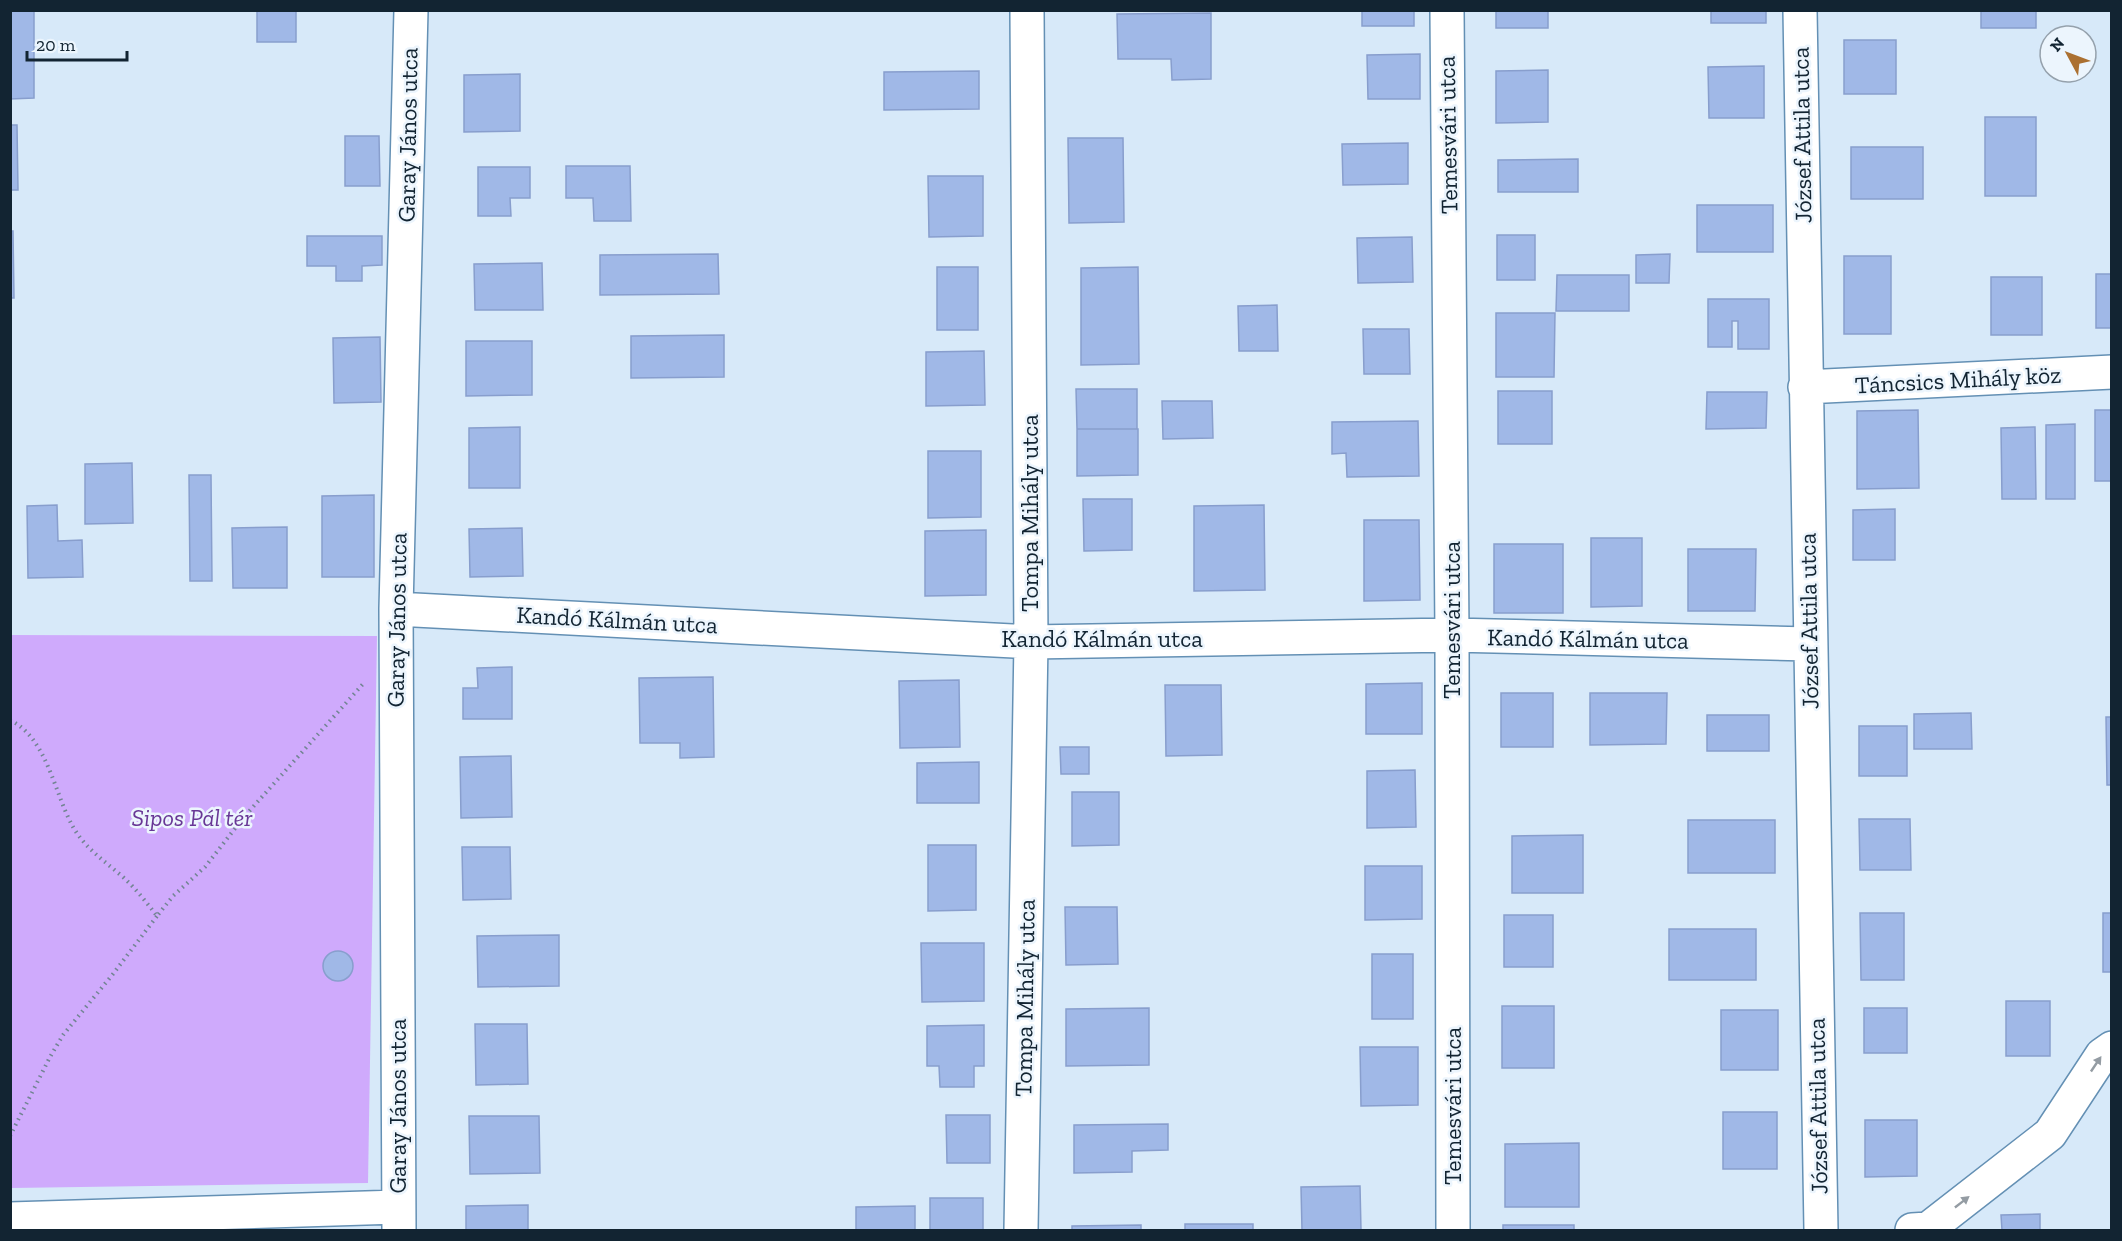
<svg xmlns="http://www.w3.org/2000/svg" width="2122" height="1241" viewBox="0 0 2122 1241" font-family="'Zilla Slab',serif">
	<rect width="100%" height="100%" fill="#d7e9f9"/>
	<path fill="#cfaafc" d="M10,635l367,1 -9,547 -357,5z"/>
	<path fill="#a0b8e7" stroke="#889ecd" stroke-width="1.5" d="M10,10h24v88l-24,1z
		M257,10h39v32h-39z
		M1362,10h52v16h-52z
		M1496,10h52v18h-52z
		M1711,10h55v13h-55z
		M1981,10h55v18h-55z
		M1211,13v66l-39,1 -1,-21h-53l-1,-45z
		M1844,40h52v54h-52z
		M1420,54v45h-52l-1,-44z
		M1764,66v52h-55l-1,-51z
		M1548,70v52l-52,1v-52z
		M979,71v38l-95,1v-38z
		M520,74v57l-56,1v-57z
		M1985,117h51v79h-51z
		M10,125h7l1,65h-8z
		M345,136h34l1,50h-35z
		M1068,138h55l1,84 -55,1z
		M1408,143v41l-65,1 -1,-41z
		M1851,147h72v52h-72z
		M1578,159v33h-80v-32z
		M566,166h64l1,55h-37l-1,-23h-27z
		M478,167h52v31h-20l1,18h-33z
		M928,176h55v60l-54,1z
		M1697,205h76v47h-76z
		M10,231h3l1,67h-4z
		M1497,235h38v45h-38z
		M307,236h75v29l-20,1v15h-26v-15h-29z
		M1412,237l1,45 -55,1 -1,-45z
		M718,254l1,40 -119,1v-40z
		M1670,254l-1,29h-33v-28z
		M1844,256h47v78h-47z
		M542,263l1,47h-68l-1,-46z
		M937,267h41v63h-41z
		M1138,267l1,97 -58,1v-97z
		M2096,274h16v54h-16z
		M1557,275h72v36h-73z
		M1991,277h51v58h-51z
		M1708,299h61v50h-31v-28h-6v26h-24z
		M1277,305l1,46h-39l-1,-45z
		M1496,313h59l-1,64h-58z
		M1363,329h46l1,45h-46z
		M724,335v42l-93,1v-42z
		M380,337l1,65 -47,1 -1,-65z
		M466,341h66v54l-66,1z
		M984,351l1,54 -59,1v-54z
		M1076,389h61v40h-60z
		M1498,391h54v53h-54z
		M1707,392h60l-1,36 -60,1z
		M1162,401h50l1,37 -50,1z
		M1918,410l1,78 -62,1v-78z
		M2095,410h17v71h-17z
		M1418,421l1,55 -72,1 -1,-24 -14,1v-32z
		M2075,424v75h-29v-74z
		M520,427v61h-51v-60z
		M2035,427l1,72h-34l-1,-71z
		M1077,429h61v46l-61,1z
		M928,451h53v66l-53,1z
		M132,463l1,60 -48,1v-60z
		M189,475h22l1,106h-22z
		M374,495v82h-52v-81z
		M1083,499h49v51l-48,1z
		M57,505l1,36 24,-1 1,37 -55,1 -1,-72z
		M1264,505l1,85 -71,1v-85z
		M1895,509v51h-42v-50z
		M1364,520h55l1,80 -56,1z
		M287,527v61h-54l-1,-60z
		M522,528l1,48 -53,1 -1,-48z
		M986,530v65l-61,1v-65z
		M1591,538h51v68l-51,1z
		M1494,544h69v69h-69z
		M1688,549h68l-1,62h-67z
		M512,667v52h-49v-31h15l-1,-20z
		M713,677l1,80 -34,1v-15h-40l-1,-65z
		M959,680l1,67 -60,1 -1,-67z
		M1422,683v51h-56v-50z
		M1165,685h56l1,70 -56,1z
		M1501,693h52v54h-52z
		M1590,693h77l-1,51 -76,1z
		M1971,713l1,36h-58v-35z
		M1707,715h62v36h-62z
		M2106,717h6v68h-5z
		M1859,726h48v50h-48z
		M1060,747h29v27h-28z
		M511,756l1,61 -51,1 -1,-61z
		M979,762v41h-62v-40z
		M1415,770l1,57 -49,1v-57z
		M1072,792h47v53l-47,1z
		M1859,819h51l1,51h-51z
		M1688,820h87v53h-87z
		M1583,835v58h-71v-57z
		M928,845h48v65l-48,1z
		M462,847h48l1,52 -48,1z
		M1365,866h57v53l-57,1z
		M1065,907h52l1,57 -52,1z
		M1860,913h44v67h-43z
		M2103,913h9v59h-9z
		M1504,915h49v52h-49z
		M1669,929h87v51h-87z
		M559,935v51l-81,1 -1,-51z
		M921,943h63v58l-62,1z
		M323 966a15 15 0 1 1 30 0a15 15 0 1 1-30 0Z
		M1372,954h41v65h-41z
		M2006,1001h44v55h-44z
		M1502,1006h52v62h-52z
		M1149,1008v57l-83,1v-57z
		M1864,1008h43v45h-43z
		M1721,1010h57v60h-57z
		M475,1024h52l1,60 -52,1z
		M984,1025v41h-10v21h-34l-1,-21h-12v-40z
		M1360,1047h58v58l-57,1z
		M1723,1112h54v57h-54z
		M946,1115h44v48h-43z
		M469,1116h70l1,57 -70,1z
		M1865,1120h52v56l-52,1z
		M1168,1124v26l-36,1v21l-58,1v-48z
		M1579,1143v64h-74v-63z
		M1360,1186l1,44h-59l-1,-43z
		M930,1198h53v32h-53z
		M528,1205v25h-62v-24z
		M915,1206v24h-59v-23z
		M2040,1214v16h-38l-1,-15z
		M1185,1224h68v6h-68z
		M1141,1225v5h-69v-4z
		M1503,1225h71v5h-71z"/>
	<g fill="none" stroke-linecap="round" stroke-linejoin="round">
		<g stroke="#6490b4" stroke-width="36">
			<path id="minor" d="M1447,10l5,625 1,595
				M1800,10l21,1220
				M1805,387l307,-15
				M396,609l635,33 421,-7 357,9
				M10,1219l388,-12
				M399,1230l-3,-621 15,-599
				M1021,1230l10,-588 -4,-632
				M1912,1230l16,-1 122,-95 52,-79 10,-7"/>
		</g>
		<path stroke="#728493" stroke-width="4" stroke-dasharray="1.5 4.5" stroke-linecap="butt" d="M10,720c37,18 44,72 62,105 12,23 33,36 52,53 12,11 23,25 33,38l16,-20 32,-29 39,-50 119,-133
			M10,1136l40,-79 13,-22 50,-61 44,-58"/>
		<use href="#minor" stroke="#fff" stroke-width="33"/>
	</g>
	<defs><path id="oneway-solid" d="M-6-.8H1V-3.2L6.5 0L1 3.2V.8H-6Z" transform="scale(1.5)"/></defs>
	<g fill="#949ca3">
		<use href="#oneway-solid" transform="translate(2096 1064) rotate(-56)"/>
		<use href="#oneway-solid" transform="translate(1962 1202) rotate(-38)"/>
	</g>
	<g text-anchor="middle" stroke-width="5" stroke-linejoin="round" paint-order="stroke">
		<g font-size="24" fill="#122432" stroke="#ecf5fd">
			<text transform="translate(408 135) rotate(-89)" y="8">Garay János utca</text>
			<text transform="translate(1448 135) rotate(-91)" y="8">Temesvári utca</text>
			<text transform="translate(1802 135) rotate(-91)" y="8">József Attila utca</text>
			<text transform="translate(1958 380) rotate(-3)" y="8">Táncsics Mihály köz</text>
			<text transform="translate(1030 513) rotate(-90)" y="8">Tompa Mihály utca</text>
			<text transform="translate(397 620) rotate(-89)" y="8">Garay János utca</text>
			<text transform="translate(617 620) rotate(3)" y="8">Kandó Kálmán utca</text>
			<text transform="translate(1452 620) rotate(-90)" y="8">Temesvári utca</text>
			<text transform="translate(1809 621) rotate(-91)" y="8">József Attila utca</text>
			<text x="1102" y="647">Kandó Kálmán utca</text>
			<text transform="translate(1588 639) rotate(1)" y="8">Kandó Kálmán utca</text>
			<text transform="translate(1025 998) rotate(-89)" y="8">Tompa Mihály utca</text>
			<text transform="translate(398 1106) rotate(-90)" y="8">Garay János utca</text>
			<text transform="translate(1453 1106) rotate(-90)" y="8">Temesvári utca</text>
			<text transform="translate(1818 1106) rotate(-91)" y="8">József Attila utca</text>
		</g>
		<g font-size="24" font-style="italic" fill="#683796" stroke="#ecf5fd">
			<text x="192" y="826">Sipos Pál tér</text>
		</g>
	</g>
	<rect width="2122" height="1241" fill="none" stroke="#122432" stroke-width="24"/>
	<g transform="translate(2068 54) rotate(311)"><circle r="28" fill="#ecf5fd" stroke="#95a1ac" stroke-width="1.5"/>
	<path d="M0-4.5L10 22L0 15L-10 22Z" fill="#ab7031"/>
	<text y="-9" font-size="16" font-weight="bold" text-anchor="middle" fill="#122432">N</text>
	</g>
	<path d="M27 51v9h100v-9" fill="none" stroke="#122432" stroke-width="3"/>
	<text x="36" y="51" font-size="18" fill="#122432" stroke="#ecf5fd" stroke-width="4.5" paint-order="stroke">20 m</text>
</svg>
